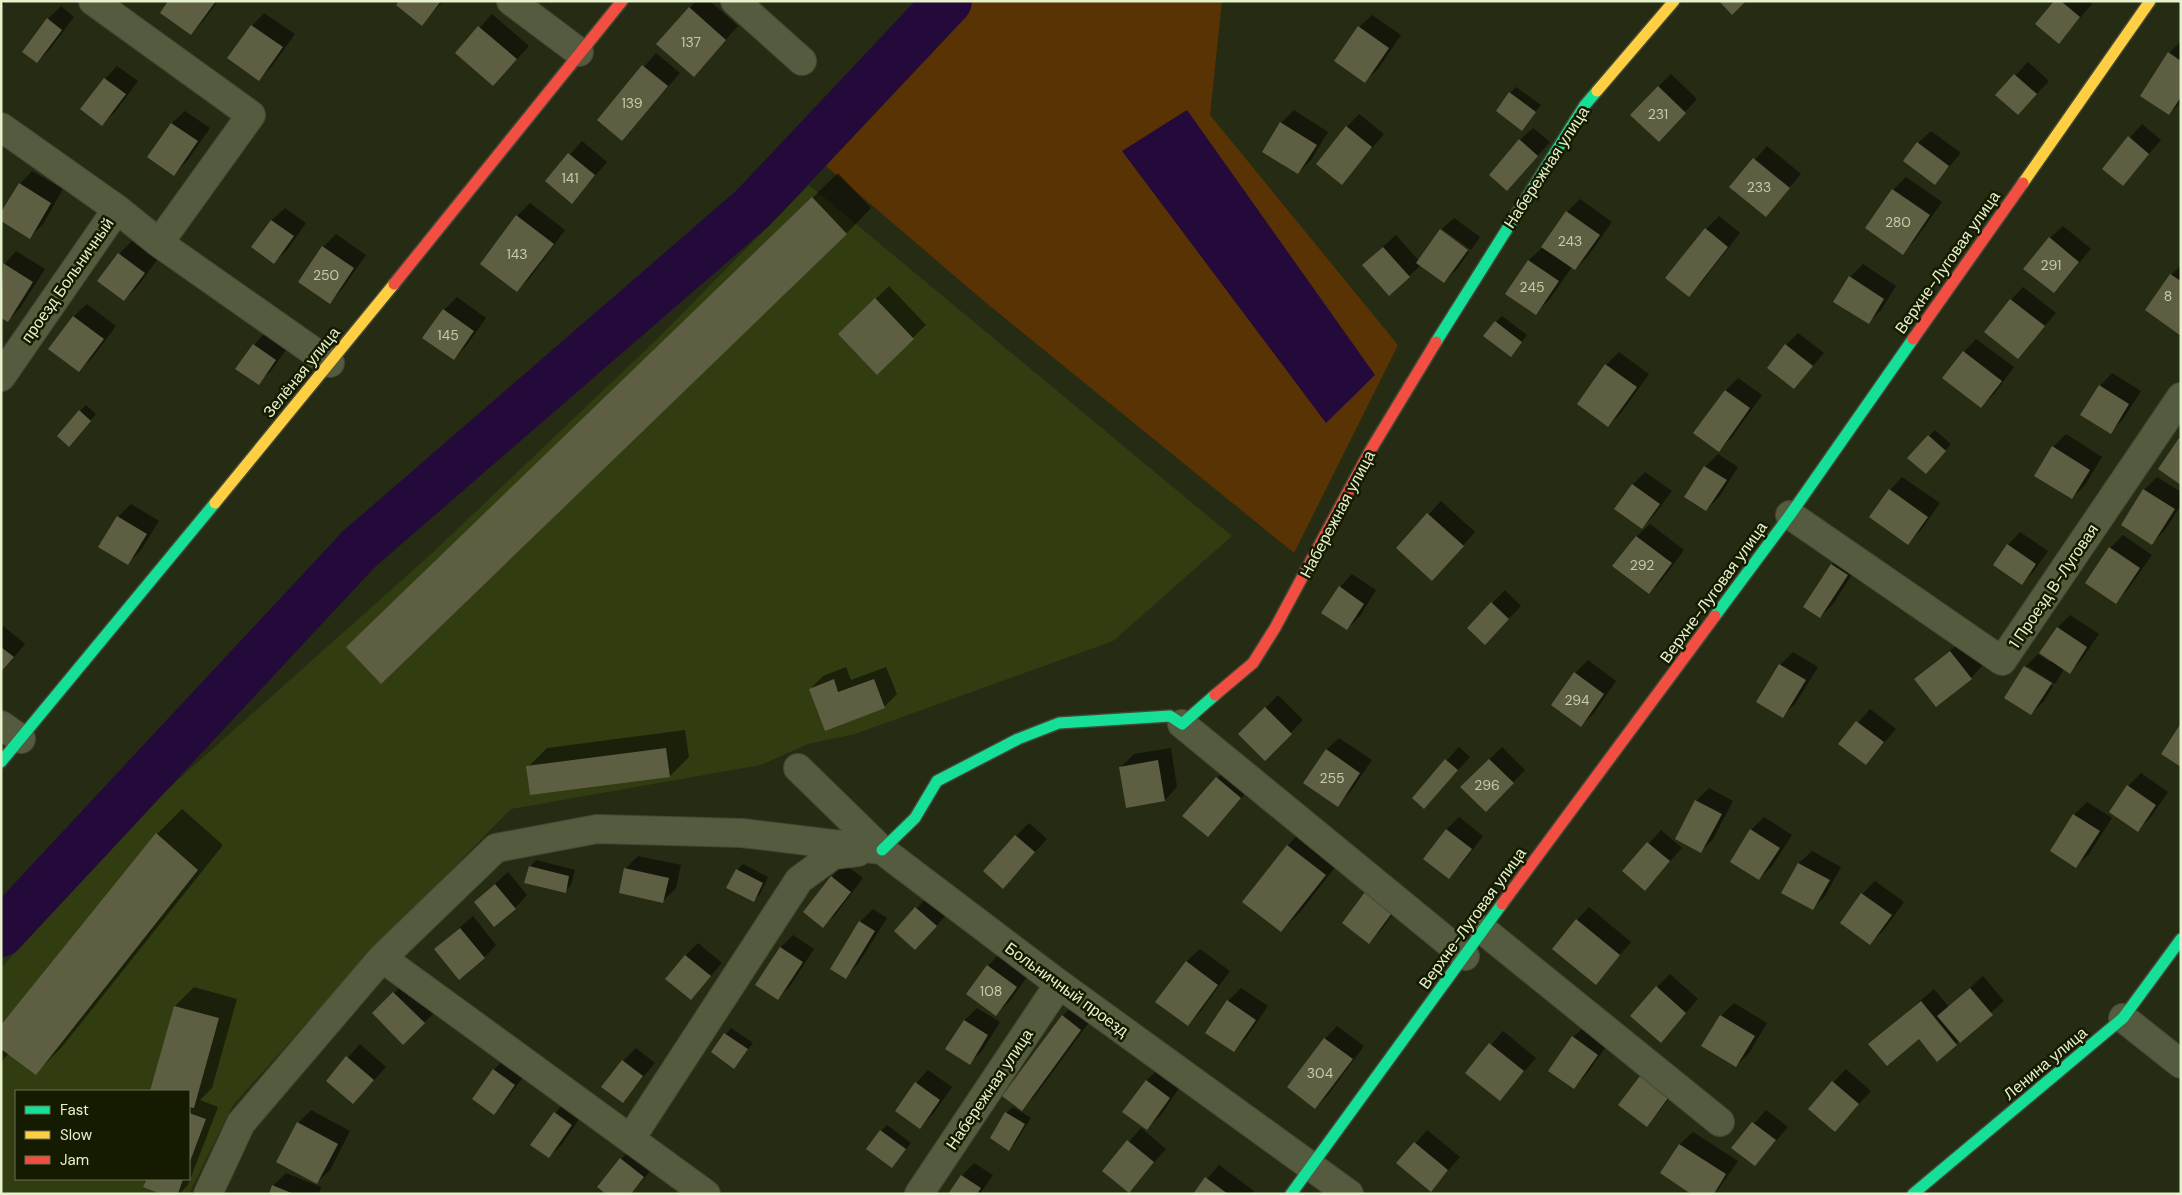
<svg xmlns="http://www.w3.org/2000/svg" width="2182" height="1195" viewBox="0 0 2182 1195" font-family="'DM Sans',sans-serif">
	<rect width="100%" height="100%" fill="#262b14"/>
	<path fill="#323c11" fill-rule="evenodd" d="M809,185l423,351 -119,105 -258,93 -47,10 -47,21 -250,44 -145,148 -133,148 -44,89h-188v-226l142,-157 285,-254 226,-215zM16,1091h173v88h-173z"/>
	<path fill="#593303" d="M964,1h258l-12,114 188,230 -104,208 -309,-251 -159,-136z"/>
	<path fill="#230a3b" d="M1187,110l188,265 -49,48 -204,-272z"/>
	<path fill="#0007" d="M1,1h5l-5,7z
		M170,1h48l-15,20 -12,13z
		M400,1h43l-21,23z
		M696,1h14l28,25 -44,49 -36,-31z
		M2055,1h34l3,3 -33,38z
		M61,6l13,11 -24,32 -13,13 11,-43z
		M264,13l31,21 -23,32 -13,13 -7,-53z
		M492,14l37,32 -36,39 -36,-32z
		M1372,15l29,20 -23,34 -13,12 -6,-54z
		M2181,41v61l-12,12v-61z
		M656,53l24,20 -58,66 -23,-19z
		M2028,62l21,19 -31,33 -21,-19z
		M117,66l21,15 -23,31 -13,12 3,-45z
		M1671,74l26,25 -26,28 -13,-40z
		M1516,87l25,18 -19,24 -12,-36z
		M1294,110l34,22 -17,28 -13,13 -17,-50z
		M185,111l25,17 -23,33 -13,13 -25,-17 23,-34z
		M1359,114l25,20 -42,49 5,-56z
		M2142,124l19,16 -38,44 -20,-16z
		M1533,128l17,14 -43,48 13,-50z
		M1931,131l30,22 -26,30 -17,-40z
		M582,141l25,21 -35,40 -25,-21z
		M1767,146l34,28 -35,41 -35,-28z
		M32,171l31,18 -20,35 -13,13 -10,-53z
		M838,173l33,35 -25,26 -473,388z
		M1906,177l36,25 -27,38 -12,13 -36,-25 26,-38z
		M1580,199l32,23 -24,34 -13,13 -3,-2 -23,33 -13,13 -29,-20 22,-33 13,-12 25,-36z
		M530,203l35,27 -35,48 -13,12 -36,-27 36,-47z
		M285,208l21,15 -19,27 -13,12 -21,-15 19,-27z
		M1719,216l21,17 -39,50 -12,12 -22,-17 39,-49z
		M1454,218l26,19 -9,13 -29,-21z
		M2063,226l28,23 -37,43 -4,-54z
		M1441,232l28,20 -12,17 -13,13 -23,-17 -12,11 -33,-23 20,-18 23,26z
		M336,234l30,21 -24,34 -12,13 -7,-55z
		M132,241l25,19 -20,27 -13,13 -5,-46z
		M16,251l29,18 -25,39 -12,12 -7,-4v-48z
		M1863,264l33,22 -15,24 -12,12 -19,-45z
		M2181,265v69l-35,-24 25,-35z
		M889,286l37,39 -49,48 -37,-39z
		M2023,287l33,26 -38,44 -7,-57z
		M457,297l29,21 -20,28 -12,13 -10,-49z
		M87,304l29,22 -24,32 -13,12 -29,-22 24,-32z
		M1502,316l25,19 -11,14 -20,-27z
		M266,332l22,15 -17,24 -13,12 -4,-38z
		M1798,333l26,20 -30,35 -8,-43z
		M1976,339l38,28 -20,27 -13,12 -17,-54z
		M1619,352l30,22 -28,39 -13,13 -30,-22 28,-39z
		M2112,373l29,18 -18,28 -13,13 -10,-46z
		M1738,378l24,17 -30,42 -13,13 7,-60z
		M86,405l10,9 -21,25 5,-28z
		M1935,430l16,14 -20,22 -2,-30z
		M2066,434l36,23 -17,28 -13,13 -19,-51z
		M1718,454l20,13 -19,30 -13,13 -20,-13 19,-30z
		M1645,472l27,19 -18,24 -12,13 -27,-19 18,-25z
		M1902,477l38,26 -19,27 -13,13 -18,-53z
		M2157,477l24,15v13l-16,25 -13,13 -8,-53z
		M1441,501l34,31 -30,34 -47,-18z
		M131,504l28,17 -18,29 -13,13 -10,-46z
		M1650,524l34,26 -22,30 -13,13 -35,-27 23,-30z
		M2020,532l28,19 -14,20 -12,12 -14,-38z
		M2123,535l29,20 -24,34 -12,13 -29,-19 23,-35z
		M1844,552l16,10 -27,42 -13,13 -16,-10 28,-43z
		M1352,574l24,16 -16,26 -13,13 -7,-42z
		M1505,590l16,16 -24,25 -29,-3z
		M2070,615l29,19 -17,25 -12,13 -6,-3 -9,15 -28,-18v3l26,17 -9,15 -13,13 -25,-16 19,-31 13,-13 12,8 1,-2 -10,-7 17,-26z
		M1,624l24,20 -24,29z
		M1964,640l19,25 -12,13 -55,2 13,-13z
		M1793,652l25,15 -23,37 -13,12 -24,-15 22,-36z
		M1588,660l28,21 -22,32 -13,12 -6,-52z
		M846,667l5,13 35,-13 11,27 -13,13 -74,-18 13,-13z
		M1278,695l25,25 -38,39 -25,-25z
		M1870,709l26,20 -30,35 -26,-20z
		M685,730l4,27 -19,19 -142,-9 19,-19z
		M1339,738l33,22 -22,32 -12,13 -12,-55z
		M1459,747l11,10 -46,50 -11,-9z
		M1502,747l23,23 -39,40 -24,-23z
		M1171,748l6,39 -12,13 -44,-33 13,-13z
		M1229,765l24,20 -46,51 -23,-20z
		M2141,773l27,19 -18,26 -12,12 -10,-44z
		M1709,788l24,13 -20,38 -12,12 -25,-13 20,-37z
		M2087,802l25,16 -23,36 -13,12 -24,-15 22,-36z
		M182,809l41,36 -162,203 -25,25 -27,-20 -8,9v-35l156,-193z
		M1459,817l24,19 -22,29 -13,12 -24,-18 23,-30z
		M1764,817l28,18 -20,31 -13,13 -27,-18 19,-31z
		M1029,823l18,16 -44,48 13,-51z
		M1307,826l37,30 -44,56 -19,19 -37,-29 44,-57z
		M1661,830l21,18 -37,41 -21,-18z
		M1812,851l29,16 -16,29 -13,13 -29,-17 16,-29z
		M638,856l43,9 -5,23 -13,13 -38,-32z
		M536,860l39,10 -4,15 -6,7 -35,-25z
		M743,864l25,13 -8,17 -6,6 -17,-30z
		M844,864l19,14 -27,36 -13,12 9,-49z
		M508,872l19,23 -12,13 -40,-6z
		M1379,881l25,19 -23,30 -12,12 -3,-49z
		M1875,881l29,21 -21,29 -13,12 -28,-21 20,-28z
		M929,895l19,18 -21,23 -31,-5z
		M1589,907l42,35 -35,41 -19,-63z
		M873,909l14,9 -29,46 -13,13 -14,-9 29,-46z
		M473,916l23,29 -12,13 -49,-9z
		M793,935l21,14 -24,37 -12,12 2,-50z
		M698,943l24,20 -31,36 -6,-43z
		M1200,949l30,22 -30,41 -12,13 -31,-23 30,-41z
		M1000,953l29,21 -20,28 -13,12 -8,-48z
		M1670,974l28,25 -25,29 -16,-41z
		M1983,976l21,25 -67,59 -18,-22 -49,6 64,-55 15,18z
		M407,980l30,30 -34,33 -30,-29z
		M194,987l43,12 -25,89 -12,12 18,7 -30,78 -9,9h-15l-19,-8 3,-7h41v-88h-37l23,-85z
		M1241,988l27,18 -22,32 -12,12 -6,-49z
		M1734,1003l33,20 -18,30 -13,13 -33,-21 18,-29z
		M1075,1004l18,13 -58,79 -13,13 40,-93z
		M977,1008l23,14 -18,29 -12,12 -6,-42z
		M1586,1025l24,16 -24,34 -12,12 -1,-50z
		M1337,1026l27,20 -36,49 -13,13 10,-69z
		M731,1028l22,15 -19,24 -22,-15z
		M1503,1031l33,27 -36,41 -33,-26z
		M360,1044l26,23 -33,36 -26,-22z
		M636,1048l19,15 -33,39 1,-41z
		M506,1057l21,15 -21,28 -13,13 1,-43z
		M1159,1068l23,16 -22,32 -13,12 -1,-47z
		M1846,1069l25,22 -36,39 -26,-22z
		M928,1070l24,17 -19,27 -13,13 -4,-44z
		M1683,1080l-24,32 -13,13 -26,-20z
		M567,1100l17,12 -22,32 -13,13 6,-44z
		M1013,1107l18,11 -16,25 -6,6 -3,-36z
		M311,1110l39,21 -20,39 -13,12 -19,-59z
		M1766,1110l22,17 -33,38 -22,-17z
		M887,1125l24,18 -19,23 -11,-35z
		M1141,1128l25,21 -38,42 -24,-20z
		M1427,1130l33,27 -29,33 -33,-27z
		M1693,1132l45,29 -23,33h-21l-32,-21 18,-29z
		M633,1147l23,17 -25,30h-23l13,-35z
		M974,1163l19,12 -13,19h-30l12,-18z
		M1219,1165l35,26 -2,3h-58z
		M286,1173l35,14 -2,7h-49l3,-8z"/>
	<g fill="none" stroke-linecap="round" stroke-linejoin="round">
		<path stroke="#230a3b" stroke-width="48" d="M1,933l358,-384 394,-341 195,-207"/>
	</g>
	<path fill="#5e5e43" d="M168,1h48l-25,34 -31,-22z
		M399,1h42l-19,25 -26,-21z
		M1719,1h27l-14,14z
		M2054,1h7l19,16 -21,27 -24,-20z
		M689,7l37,33 -32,37 -38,-33z
		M47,18l15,12 -25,33 -15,-11z
		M251,25l32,22 -24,34 -32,-23z
		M478,26l39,33 -24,27 -38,-33z
		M1358,26l31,22 -24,35 -31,-22z
		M2168,52l13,9v36l-12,18 -29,-19z
		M642,65l26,21 -46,55 -25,-21z
		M2014,74l23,20 -19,21 -23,-20z
		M104,78l22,16 -24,32 -22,-17z
		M1658,86l28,27 -27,29 -29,-27z
		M1509,92l27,20 -14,19 -26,-20z
		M1280,122l37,23 -19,29 -36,-22z
		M171,123l27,18 -24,35 -27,-19z
		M1346,126l26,21 -30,38 -26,-21z
		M2128,136l21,18 -26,32 -21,-17z
		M1519,139l19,17 -31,35 -18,-16z
		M1917,142l32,24 -14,19 -32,-24z
		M568,153l27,22 -23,29 -27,-23z
		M1753,158l37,30 -24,29 -37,-30z
		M19,183l32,20 -21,36 -29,-18v-9z
		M1892,189l38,26 -27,40 -38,-27z
		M812,197l35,37 -466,450 -35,-37z
		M1566,211l34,24 -25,35 -34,-23z
		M516,215l38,29 -37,48 -37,-28z
		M271,220l23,16 -20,28 -23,-17z
		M1705,228l23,19 -39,50 -24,-19z
		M1440,229l28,21 -24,33 -28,-20z
		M2049,237l30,25 -25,31 -31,-24z
		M322,246l32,22 -24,36 -32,-22z
		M1383,247l27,30 -21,19 -27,-31z
		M118,253l27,20 -21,28 -27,-20z
		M1528,260l31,21 -23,34 -31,-21z
		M3,263l30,19 -25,40 -7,-4z
		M2170,274l11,7v55l-36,-26z
		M1849,276l35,23 -15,25 -36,-22z
		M875,298l39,41 -37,36 -39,-41z
		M2010,299l35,27 -27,33 -34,-27z
		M443,309l31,22 -20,29 -32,-22z
		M73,316l31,23 -25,33 -31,-23z
		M1495,321l27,21 -11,15 -28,-21z
		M253,344l23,16 -17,25 -24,-16z
		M1785,344l28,22 -19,23 -27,-21z
		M1963,351l39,30 -21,27 -39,-30z
		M1605,364l32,23 -29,40 -31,-23z
		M2099,385l30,19 -18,30 -31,-19z
		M1725,390l25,18 -31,44 -26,-19z
		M79,410l12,11 -22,26 -12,-11z
		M1928,435l18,16 -20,23 -19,-16z
		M2179,438l2,2v45l-23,-16z
		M2052,446l38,24 -18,29 -38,-23z
		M1704,466l23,14 -21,31 -22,-14z
		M1632,484l28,20 -18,25 -28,-20z
		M1889,489l39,28 -20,28 -39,-28z
		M2143,489l32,20 -23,36 -31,-20z
		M1427,513l37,33 -32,35 -36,-33z
		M117,516l30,18 -19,31 -30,-18z
		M1636,536l36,27 -23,31 -37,-28z
		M2007,544l29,20 -14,21 -29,-20z
		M2109,547l31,21 -24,36 -31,-21z
		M1831,564l17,11 -28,43 -17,-11z
		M1339,586l25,18 -17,26 -26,-17z
		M1491,602l18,17 -24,26 -18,-17z
		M2057,627l30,20 -17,27 -31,-21z
		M1,647l13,10 -13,15z
		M1950,651l22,28 -36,28 -22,-28z
		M1779,664l27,16 -23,38 -27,-16z
		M2024,666l28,17 -21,32 -27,-17z
		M1574,672l30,22 -23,33 -30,-22z
		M834,679l4,13 36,-13 11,29 -60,23 -16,-42z
		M1265,707l27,27 -27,27 -27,-27z
		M1856,721l28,21 -18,23 -28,-21z
		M2181,723v44l-20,-13z
		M666,748l4,29 -140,18 -4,-29z
		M1326,749l34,24 -22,34 -35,-24z
		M1445,759l13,11 -34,39 -12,-11z
		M1489,759l25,24 -28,29 -26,-25z
		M1158,760l7,41 -39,7 -7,-41z
		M1216,777l25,21 -33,39 -26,-21z
		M2127,785l29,20 -18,27 -29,-20z
		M1695,800l27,14 -21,39 -26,-14z
		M2073,814l27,17 -24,37 -26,-17z
		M1446,829l26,20 -23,30 -26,-20z
		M1750,829l30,19 -21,32 -29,-18z
		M156,833l42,37 -162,205 -35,-26v-24z
		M1015,835l20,17 -32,37 -20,-18z
		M1647,842l23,19 -25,30 -23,-20z
		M1287,845l39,30 -45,57 -39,-30z
		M1798,863l32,17 -17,30 -32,-17z
		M529,866l40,10 -3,17 -42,-10z
		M624,868l45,10 -6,25 -44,-10z
		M736,869l27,14 -9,19 -28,-14z
		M831,876l20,16 -28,36 -20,-16z
		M495,884l21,25 -22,18 -20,-25z
		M1365,892l27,21 -23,31 -27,-21z
		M1861,893l31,22 -22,30 -30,-22z
		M915,907l22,19 -22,24 -21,-19z
		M1576,919l44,36 -24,30 -44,-36z
		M859,921l16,10 -29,48 -16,-10z
		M460,928l25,30 -26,22 -25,-31z
		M780,947l23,15 -25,38 -23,-15z
		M685,955l26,21 -20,24 -26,-21z
		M1186,961l32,24 -30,41 -33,-24z
		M987,965l30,22 -21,29 -30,-22z
		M1656,986l30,27 -25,30 -31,-27z
		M1970,988l23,27 -33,28 -23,-27z
		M393,992l32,31 -22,22 -31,-32z
		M1227,1000l29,20 -22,32 -29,-19z
		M1921,1001l36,44 -20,17 -18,-23 -32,27 -19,-22z
		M174,1006l45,12 -25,90 -5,-1v-16h-39z
		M1062,1015l19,15 -59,81 -20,-15z
		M1720,1015l35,21 -19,31 -35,-21z
		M964,1020l24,15 -18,30 -25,-16z
		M724,1033l24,16 -14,20 -23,-17z
		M1572,1036l26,19 -24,34 -26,-18z
		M1324,1038l29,21 -38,50 -28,-22z
		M1489,1043l35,28 -24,30 -35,-28z
		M346,1056l28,24 -21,24 -27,-23z
		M622,1060l21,16 -20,27 -22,-16z
		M493,1069l22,16 -21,30 -22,-16z
		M1643,1072l28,22 -24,33 -29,-22z
		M1146,1080l24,18 -23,32 -25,-18z
		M1832,1081l27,23 -24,28 -27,-23z
		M915,1082l25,18 -20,29 -25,-18z
		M554,1112l18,13 -23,33 -19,-13z
		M1005,1112l20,12 -16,27 -19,-13z
		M189,1113l17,6 -17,45z
		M297,1122l41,22 -21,40 -41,-22z
		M1752,1122l24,18 -21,26 -24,-18z
		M880,1130l26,19 -14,19 -26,-19z
		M1127,1140l27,22 -25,31 -27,-22z
		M1414,1142l34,28 -17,22 -35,-29z
		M1679,1144l47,30 -12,20h-23l-31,-21z
		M620,1158l24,19 -13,17h-25l-9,-7z
		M961,1175l20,13 -4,6h-29z
		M1205,1177l23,17h-35z
		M147,1179h36l-5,15h-17l-18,-7z
		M272,1185l22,9h-25z"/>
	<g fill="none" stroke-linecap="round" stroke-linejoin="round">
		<g stroke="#434835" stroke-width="30">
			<path id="street" d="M93,1l158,114 -92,128
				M511,1l68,51
				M735,1l67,60
				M1,127l116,82 42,34 171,120
				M1,377l116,-168
				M1790,515l212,146 179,-264
				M1182,724l283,232
				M1,725l20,14
				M798,768l84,82 177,134 290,210
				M1483,930l237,192
				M382,958l324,236
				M2123,1018l58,46
				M631,1138l168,-258 34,-25 25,-3
				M208,1194l33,-71 141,-165 114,-110 101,-19 145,4 140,17
				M919,1194l140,-210"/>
		</g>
		<g stroke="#434835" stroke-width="14">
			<path id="fast" d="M1436,342l149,-237 12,-14
				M1715,616l75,-101 123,-176
				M1,762l214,-259
				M882,850l33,-32 22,-37 81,-42 41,-16 111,-7 12,8 33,-29
				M1291,1194l211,-290
				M1913,1194l210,-176 58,-79"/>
		</g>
		<g stroke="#434835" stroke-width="14">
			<path id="slow" d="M1597,91l77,-90
				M2023,183l127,-182
				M215,503l179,-219"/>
		</g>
		<g stroke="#434835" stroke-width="14">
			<path id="jam" d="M394,284l228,-283
				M1913,339l110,-156
				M1215,695l38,-32 22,-35 95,-177 66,-109
				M1502,904l213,-288"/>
		</g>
		<use href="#street" stroke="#545b3e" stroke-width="28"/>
		<use href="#fast" stroke="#16e098" stroke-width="11"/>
		<use href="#slow" stroke="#ffcf43" stroke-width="11"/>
		<use href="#jam" stroke="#f24e42" stroke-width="11"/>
	</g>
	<g text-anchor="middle" stroke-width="5" stroke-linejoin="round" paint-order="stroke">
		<g font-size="14" fill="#c4cda9">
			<text x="691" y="47">137</text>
			<text x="632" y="108">139</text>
			<text x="1658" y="119">231</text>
			<text x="570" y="183">141</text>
			<text x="1759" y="192">233</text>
			<text x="1898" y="227">280</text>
			<text x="1570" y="246">243</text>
			<text x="517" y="259">143</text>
			<text x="2051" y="270">291</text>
			<text x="326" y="280">250</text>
			<text x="1532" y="292">245</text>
			<text x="2168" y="301">8</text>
			<text x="448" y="340">145</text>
			<text x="1642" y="570">292</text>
			<text x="1577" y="705">294</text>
			<text x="1332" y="783">255</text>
			<text x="1487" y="790">296</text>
			<text x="991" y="996">108</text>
			<text x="1320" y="1078">304</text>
		</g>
		<g font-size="16" fill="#e6f2cb" stroke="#141b00">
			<text transform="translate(1546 167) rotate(-57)" y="6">Набережная улица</text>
			<text transform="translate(1947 262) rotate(-55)" y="6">Верхне-Луговая улица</text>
			<text transform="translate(67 280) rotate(-55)" y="6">проезд Больничный</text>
			<text transform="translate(301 372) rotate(-51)" y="6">Зелёная улица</text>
			<text transform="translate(1337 514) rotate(-62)" y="6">Набережная улица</text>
			<text transform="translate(2053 586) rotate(-56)" y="6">1 Проезд В-Луговая</text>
			<text transform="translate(1713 592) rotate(-54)" y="6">Верхне-Луговая улица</text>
			<text transform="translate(1472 918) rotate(-54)" y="6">Верхне-Луговая улица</text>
			<text transform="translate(1067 989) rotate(36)" y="6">Больничный проезд</text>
			<text transform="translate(2045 1063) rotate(-40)" y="6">Ленина улица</text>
			<text transform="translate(989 1089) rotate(-56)" y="6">Набережная улица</text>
		</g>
	</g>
	<rect width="2182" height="1195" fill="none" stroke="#e6f2cb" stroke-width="5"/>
	<rect x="15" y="1090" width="175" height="90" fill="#141b00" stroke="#687151"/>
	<rect x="25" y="1106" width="25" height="8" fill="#16e098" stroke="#687151"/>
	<text x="60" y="1115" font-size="15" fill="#e6f2cb">Fast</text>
	<rect x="25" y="1131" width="25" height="8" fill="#ffcf43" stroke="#687151"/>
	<text x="60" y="1140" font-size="15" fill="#e6f2cb">Slow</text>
	<rect x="25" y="1156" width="25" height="8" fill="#f24e42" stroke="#687151"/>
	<text x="60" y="1165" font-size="15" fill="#e6f2cb">Jam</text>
</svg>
